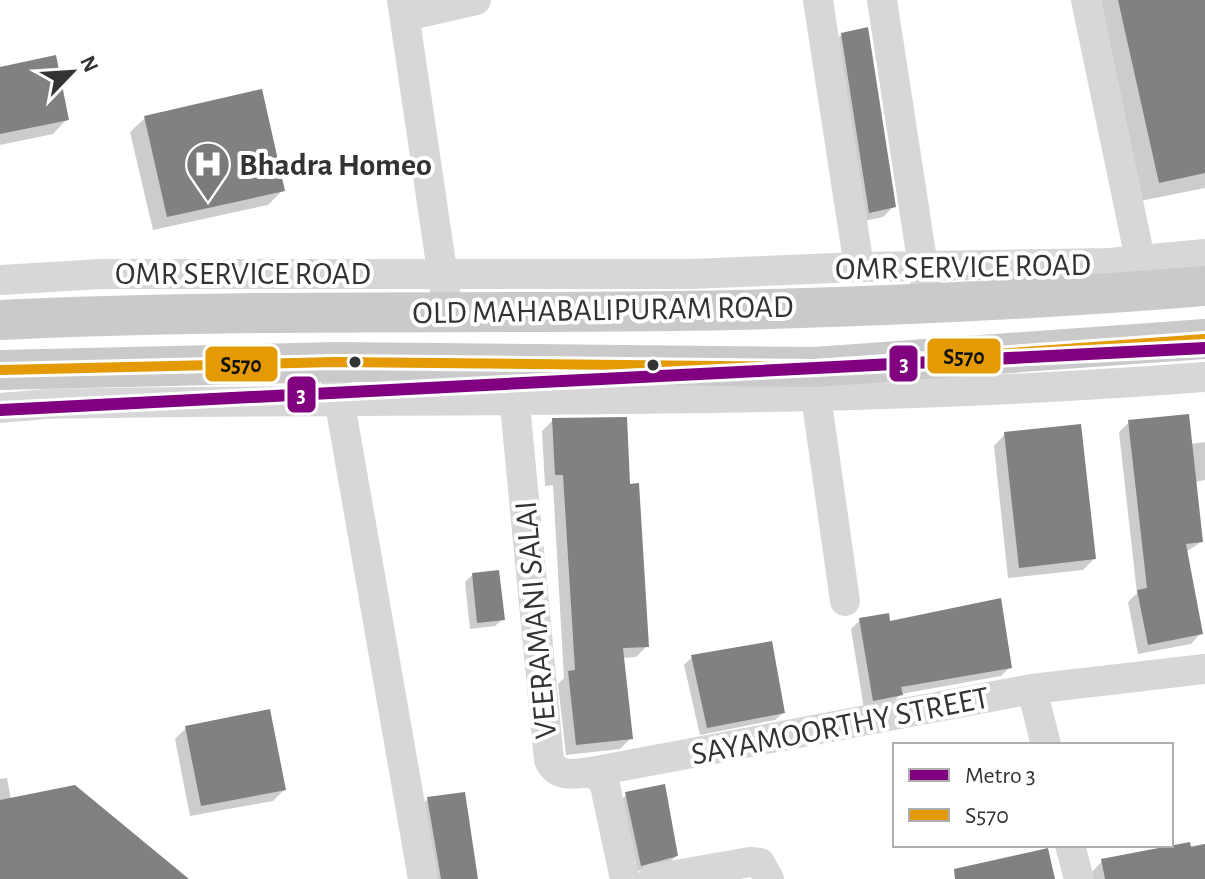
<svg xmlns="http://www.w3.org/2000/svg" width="1205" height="879" viewBox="0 0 1205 879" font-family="'Alegreya Sans',sans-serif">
	<rect width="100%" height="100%" fill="#fff"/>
	<path fill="#0003" d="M1095,0h110v188l-65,13z
		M842,34l52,172 -11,11 -24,5 -27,-177z
		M0,69l67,50 -14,15 -53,11z
		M145,118l138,72 -15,15 -115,25 -23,-98z
		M553,420l75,66 19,160 -11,11 -14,1 9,80 -11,11 -54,6 -8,-71 6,-6 -11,-193 -8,1 -3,-55z
		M1129,422l62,22 14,-2v38l-10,2 6,60 -15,10 15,81 -10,11 -53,10 -10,-52 9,-9 -18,-161z
		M1005,434l89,125 -11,11 -75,8 -14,-132z
		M472,575l31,44 -8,7 -25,3 -5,-47z
		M860,620l29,3 121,44 -9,9 -100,18 -10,10 -27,5 -13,-80z
		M692,657l91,56 -8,7 -75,15 -16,-70z
		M186,728l98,62 -11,11 -83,15 -15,-77z
		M7,778l4,22 175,79h-186v-100z
		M626,795l50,61 -7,7 -35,9 -15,-69z
		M428,799l48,80h-47l-12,-69z
		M1205,844v35h-112l-1,-7 10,-11z"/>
	<path fill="#818181" d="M1118,0h87v173l-46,10z
		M868,27l28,180 -27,6 -28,-180z
		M56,55l13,65 -69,14v-67z
		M262,89l23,102 -118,26 -23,-101z
		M1189,414l14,128 -17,2 17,90 -55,11 -11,-55 10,-2 -19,-168z
		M627,417l3,67 9,-1 10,164 -26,1 10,91 -57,6 -8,-74 7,-1 -12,-195h-8l-3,-57z
		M1081,424l15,135 -77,9 -15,-136z
		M499,570l6,50 -28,3 -5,-50z
		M1001,598l11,70 -111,19 2,8 -30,6 -14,-83 30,-5 1,8z
		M772,641l13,72 -78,15 -16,-73z
		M270,709l16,81 -85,16 -16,-80z
		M665,784l13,72 -37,10 -16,-74z
		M75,785l114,94h-189v-79z
		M465,792l13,87h-37l-14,-82z
		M1190,842l1,5 14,-3v35h-100l-4,-20z
		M1048,848l7,31h-100l-1,-10z"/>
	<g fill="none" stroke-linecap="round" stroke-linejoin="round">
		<path stroke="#d7d7d7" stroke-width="30" d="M402,0l43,291
			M818,0l41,267
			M882,0l44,286
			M1086,0l54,259
			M405,16l71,-16
			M0,280l101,-6h590l168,-7 250,-4 96,-9
			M336,381l87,498
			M513,384l36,376c8,18 24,14 42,12l13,9 21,98
			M816,396l29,205
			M0,408l47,-4c386,-7 773,3 1158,-27
			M1032,689l173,-20
			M591,772l441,-83 14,56
			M1070,845l9,34
			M653,879l97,-17 10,1 9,16"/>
		<path stroke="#cacaca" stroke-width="40" d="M0,320c244,-12 489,-5 733,-10 158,-4 315,-11 472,-24
			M0,370l335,-8 480,5 390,-28"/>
		<g stroke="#fff" stroke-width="16">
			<path id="bus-1" d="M0,370l335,-8 480,5 390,-28"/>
		</g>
		<use href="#bus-1" stroke="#e39a05" stroke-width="10"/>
		<g stroke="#fff" stroke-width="18">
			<path id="metro-1" d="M0,410l1205,-62"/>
		</g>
		<use href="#metro-1" stroke="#800080" stroke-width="12"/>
	</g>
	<defs>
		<g id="hospital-pin" transform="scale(2.3)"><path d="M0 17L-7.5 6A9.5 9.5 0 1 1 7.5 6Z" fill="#7a7a7a" stroke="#fff"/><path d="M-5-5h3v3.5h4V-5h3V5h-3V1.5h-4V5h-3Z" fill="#fff"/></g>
	</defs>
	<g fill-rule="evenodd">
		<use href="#hospital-pin" x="208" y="164"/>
	</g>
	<g fill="#333" stroke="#fff" stroke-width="3">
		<circle cx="355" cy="362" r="7"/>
		<circle cx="653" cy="365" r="7"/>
	</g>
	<g text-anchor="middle" stroke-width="8" stroke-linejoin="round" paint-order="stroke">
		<g font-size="32" font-weight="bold" fill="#333" stroke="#fff" text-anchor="start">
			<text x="239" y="175">Bhadra Homeo</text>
		</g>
		<g font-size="32" fill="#333" stroke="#fff">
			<text transform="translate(963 266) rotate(-1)" y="11">OMR SERVICE ROAD</text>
			<text x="243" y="284">OMR SERVICE ROAD</text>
			<text transform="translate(603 309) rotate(-1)" y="11">OLD MAHABALIPURAM ROAD</text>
			<text transform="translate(535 620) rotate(-95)" y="11">VEERAMANI SALAI</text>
			<text transform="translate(840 725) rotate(-11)" y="11">SAYAMOORTHY STREET</text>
		</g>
	</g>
	<g stroke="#fff" stroke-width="3">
		<rect x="926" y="337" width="76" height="38" rx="8" fill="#e39a05"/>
		<rect x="888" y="344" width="31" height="39" rx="8" fill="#800080"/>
		<rect x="204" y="345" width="75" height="38" rx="8" fill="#e39a05"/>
		<rect x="286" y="375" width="31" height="39" rx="8" fill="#800080"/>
	</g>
	<g font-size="22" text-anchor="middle" font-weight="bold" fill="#fff">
		<text x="904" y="371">3</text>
		<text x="301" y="402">3</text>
	</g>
	<g font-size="22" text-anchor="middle" font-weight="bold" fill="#111">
		<text x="964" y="364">S570</text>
		<text x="241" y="372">S570</text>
	</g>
	<rect x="893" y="743" width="280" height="104" fill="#ffffff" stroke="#adadad" stroke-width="2"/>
	<rect x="909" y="769" width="40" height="12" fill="#800080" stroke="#adadad" stroke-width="2"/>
	<text x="965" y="783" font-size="24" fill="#333333">Metro 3</text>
	<rect x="909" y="809" width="40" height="12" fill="#e39a05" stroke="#adadad" stroke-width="2"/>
	<text x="965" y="823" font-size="24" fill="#333333">S570</text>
	<g transform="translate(72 72) rotate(65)" stroke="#ffffff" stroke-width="6" paint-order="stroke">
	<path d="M0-6L14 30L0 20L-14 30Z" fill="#333333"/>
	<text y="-12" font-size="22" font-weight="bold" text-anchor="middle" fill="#333333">N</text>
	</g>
</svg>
